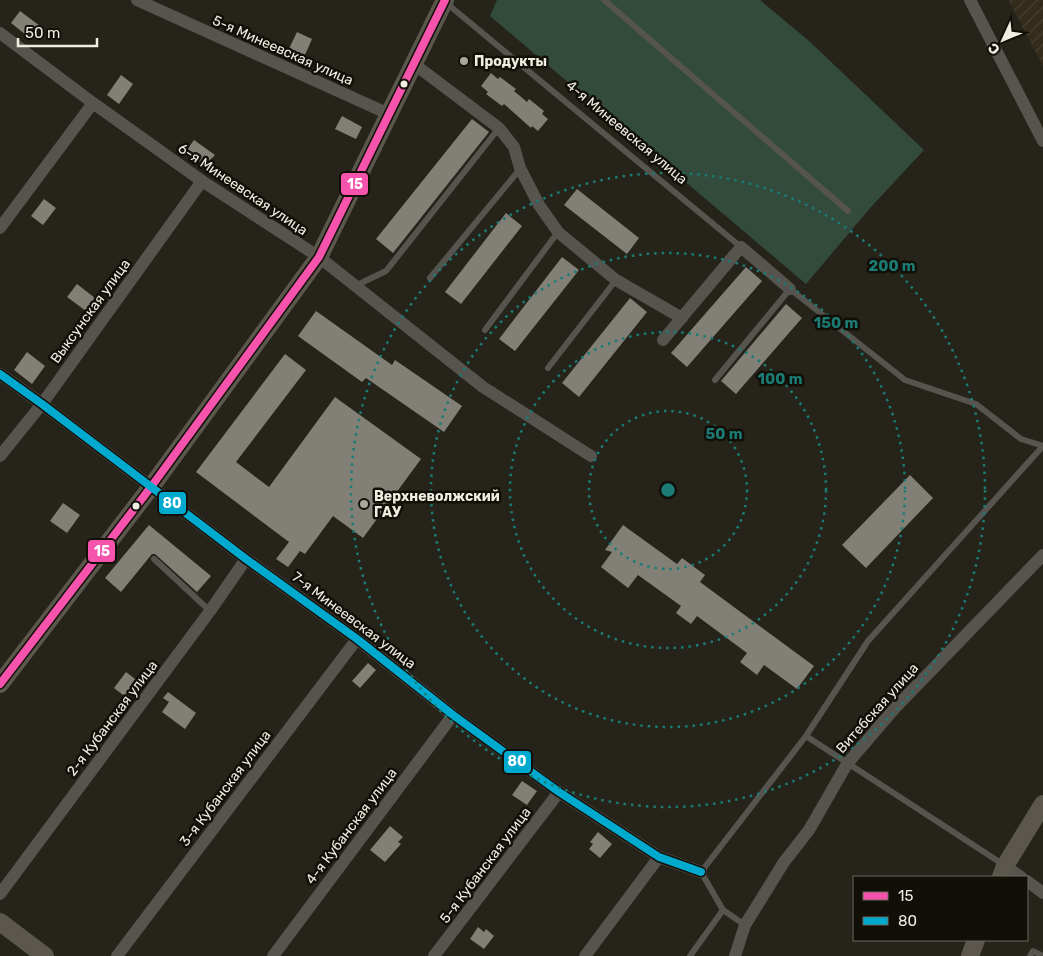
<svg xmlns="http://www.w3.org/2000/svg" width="1043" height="956" viewBox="0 0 1043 956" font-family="Rubik,sans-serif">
	<defs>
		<pattern id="industrial-furrows" width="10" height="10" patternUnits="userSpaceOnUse" patternTransform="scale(1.25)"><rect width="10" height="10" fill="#332b1c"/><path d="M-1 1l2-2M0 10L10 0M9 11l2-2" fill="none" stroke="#474032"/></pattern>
	</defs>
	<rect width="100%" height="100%" fill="#26231a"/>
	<path fill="url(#industrial-furrows)" d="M1008,0h35v66z"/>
	<path fill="#334b3d" d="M497,0h263l49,41 115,109 -53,57 -65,77 -316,-268z"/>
	<path fill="#827f77" d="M20,11l20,15 -9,13 -20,-16z
		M297,32l15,7 -11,25 -16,-7z
		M491,73l7,6 2,-2 16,12 -2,2 13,11 2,-3 15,12 -2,3 6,5 -10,12 -6,-5 -1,2 -27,-24 -2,2 -16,-12 2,-2 -7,-6z
		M121,75l12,9 -14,20 -12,-9z
		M342,116l20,11 -6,12 -21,-10z
		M472,119l17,13 -96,121 -17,-14z
		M194,140l21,15 -10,10 -20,-13z
		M577,189l62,49 -12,16 -63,-49z
		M44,199l12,9 -13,17 -12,-9z
		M506,213l16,13 -61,78 -16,-12z
		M562,257l17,13 -64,81 -16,-12z
		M746,267l16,14 -75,86 -16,-14z
		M77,284l18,14 -9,13 -19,-14z
		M630,298l17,14 -68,85 -17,-14z
		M786,304l16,14 -66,76 -15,-13z
		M316,311l76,54 3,-5 67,46 -18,26 -78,-54 -4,4 -64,-46z
		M27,352l18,14 -13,18 -18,-14z
		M285,354l21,16 -70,92 33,25 66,-90 86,62 -58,79 -30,-22 -28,38 -5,-3 -12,16 -12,-8 13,-17 -93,-70z
		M910,475l23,23 -67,70 -24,-23z
		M63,503l17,12 -13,18 -17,-12z
		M149,525l62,51 -14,16 -42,-38h-3l-31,38 -16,-14z
		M623,525l54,39 5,-6 23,17 -5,7 114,84 -17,23 -33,-24 -7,10 -17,-13 7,-9 -50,-37 -6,8 -15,-11 5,-7 -43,-31 -10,13 -27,-21 11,-15 -7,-2z
		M368,663l8,7 -16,18 -8,-7z
		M126,672l13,10 -12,16 -13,-10z
		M168,692l28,21 -11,16 -23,-17 7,-10 -6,-4z
		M522,781l15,10 -10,14 -15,-10z
		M390,826l13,11 -5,5 3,2 -16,18 -15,-12z
		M598,832l14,12 -12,14 -11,-9 4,-5 -3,-2z
		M478,927l6,5 2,-3 8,7 -10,13 -14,-10z"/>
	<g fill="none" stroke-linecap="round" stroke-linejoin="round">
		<path stroke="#56544e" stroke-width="6" d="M604,0l244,211
			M445,2l296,245
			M430,278l90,-109
			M355,286l31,-15 113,-143
			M485,330l73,-98
			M548,368l68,-88
			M715,380l75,-91 115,91 71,24 45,35 22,7
			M154,559l56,52
			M806,736l62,-95 175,-195
			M723,910l22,15
			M690,956l33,-46 -22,-38 105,-136 198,129
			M1030,956l3,-5 10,5"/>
		<path stroke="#56544e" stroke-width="12" d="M137,0l243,110 8,6
			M970,0l73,141
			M0,33l93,70 109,78 117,76 164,130 108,69
			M414,64l85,64 15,19 6,21 19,37 19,27 58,48 66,38
			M0,228l93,-125
			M663,340l78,-93 49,42
			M0,374l42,30 204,155 111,80 96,76 106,77 100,65 42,15
			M0,456l42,-52 160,-223
			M1005,866l16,11
			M1027,881l16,12
			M0,894l210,-283 36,-52
			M117,956l240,-317
			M273,956l180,-241
			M434,956l125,-164
			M585,956l74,-99
			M735,956l10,-31 39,-63 25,-32 38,-66 47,-55 149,-154"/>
		<path stroke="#5b574d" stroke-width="18" d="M0,684l151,-197 168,-230 126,-257
			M1001,877l4,-11 38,-62
			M0,922l45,34
			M970,956l6,-16"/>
		<g stroke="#110f08" stroke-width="11">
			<path id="bus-1" d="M0,684l151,-197 168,-230 126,-257"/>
		</g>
		<g stroke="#110f08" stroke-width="11">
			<path id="bus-2" d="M0,374l42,30 204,155 111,80 96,76 106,77 100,65 42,15"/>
		</g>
		<use href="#bus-1" stroke="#f653ac" stroke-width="8"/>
		<use href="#bus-2" stroke="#00a9ce" stroke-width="8"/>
	</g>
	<g fill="none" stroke="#1a7c74" stroke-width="2.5" stroke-dasharray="2.5 5">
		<circle cx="668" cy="490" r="79"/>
		<circle cx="668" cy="490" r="158"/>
		<circle cx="668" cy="490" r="237"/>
		<circle cx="668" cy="490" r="317"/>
	</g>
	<g fill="#a9a79d" stroke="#110f08" stroke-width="2">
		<circle cx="464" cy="61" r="5"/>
		<circle cx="364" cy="504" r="5"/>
	</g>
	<g fill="#f0eee3" stroke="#110f08" stroke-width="2">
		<circle cx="404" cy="84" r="4.5"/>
		<circle cx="136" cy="506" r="4.5"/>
	</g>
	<g text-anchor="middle" stroke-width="5" stroke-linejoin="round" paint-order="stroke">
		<g font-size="14" fill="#f0eee3" stroke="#110f08">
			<text transform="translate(283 50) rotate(24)" y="5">5-я Минеевская улица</text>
			<text transform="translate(627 132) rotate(40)" y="5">4-я Минеевская улица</text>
			<text transform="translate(243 189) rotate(34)" y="5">6-я Минеевская улица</text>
			<text transform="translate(90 311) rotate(-54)" y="5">Выксунская улица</text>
			<text transform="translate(354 620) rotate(37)" y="5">7-я Минеевская улица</text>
			<text transform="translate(877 708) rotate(-48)" y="5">Витебская улица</text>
			<text transform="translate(112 718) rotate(-53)" y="5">2-я Кубанская улица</text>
			<text transform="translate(225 788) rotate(-53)" y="5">3-я Кубанская улица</text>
			<text transform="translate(351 826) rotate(-53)" y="5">4-я Кубанская улица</text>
			<text transform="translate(485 865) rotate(-53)" y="5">5-я Кубанская улица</text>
		</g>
		<g font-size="14" font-weight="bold" fill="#f0eee3" stroke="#110f08" text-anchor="start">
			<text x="474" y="66">Продукты</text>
			<text x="374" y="501">Верхневолжский<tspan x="374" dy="16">ГАУ</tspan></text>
		</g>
	</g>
	<circle cx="668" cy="490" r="8" fill="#1a7c74" stroke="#110f08" stroke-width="2.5"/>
	<g font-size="15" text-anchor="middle" font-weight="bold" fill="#1a7c74" stroke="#110f08" stroke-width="5" stroke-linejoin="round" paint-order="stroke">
		<text x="892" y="271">200 m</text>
		<text x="836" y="328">150 m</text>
		<text x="780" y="384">100 m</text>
		<text x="724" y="439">50 m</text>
	</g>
	<g stroke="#110f08" stroke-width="2">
		<rect x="340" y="172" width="29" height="24" rx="5" fill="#f653ac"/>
		<rect x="158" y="491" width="29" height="24" rx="5" fill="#00a9ce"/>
		<rect x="87" y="539" width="29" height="24" rx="5" fill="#f653ac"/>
		<rect x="503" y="750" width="29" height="24" rx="5" fill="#00a9ce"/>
	</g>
	<g font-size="14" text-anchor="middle" font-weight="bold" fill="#fff">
		<text x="355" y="189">15</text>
		<text x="172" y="508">80</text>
		<text x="102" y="556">15</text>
		<text x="517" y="766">80</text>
	</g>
	<rect x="853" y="876" width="175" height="65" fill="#110f08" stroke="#6a6860"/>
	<rect x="863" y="892" width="25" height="8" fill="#f653ac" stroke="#6a6860"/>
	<text x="898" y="901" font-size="15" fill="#f0eee3">15</text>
	<rect x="863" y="917" width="25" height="8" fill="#00a9ce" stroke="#6a6860"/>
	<text x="898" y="926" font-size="15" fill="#f0eee3">80</text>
	<g transform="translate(1003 40) rotate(226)" stroke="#110f08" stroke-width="4" paint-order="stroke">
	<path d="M0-4L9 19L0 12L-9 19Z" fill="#f0eee3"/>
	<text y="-8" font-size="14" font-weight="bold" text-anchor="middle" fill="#f0eee3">С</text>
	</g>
	<path d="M18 38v8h79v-8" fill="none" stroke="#f0eee3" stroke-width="2.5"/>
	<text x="25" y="38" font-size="15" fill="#f0eee3" stroke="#110f08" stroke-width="4" paint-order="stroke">50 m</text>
</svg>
